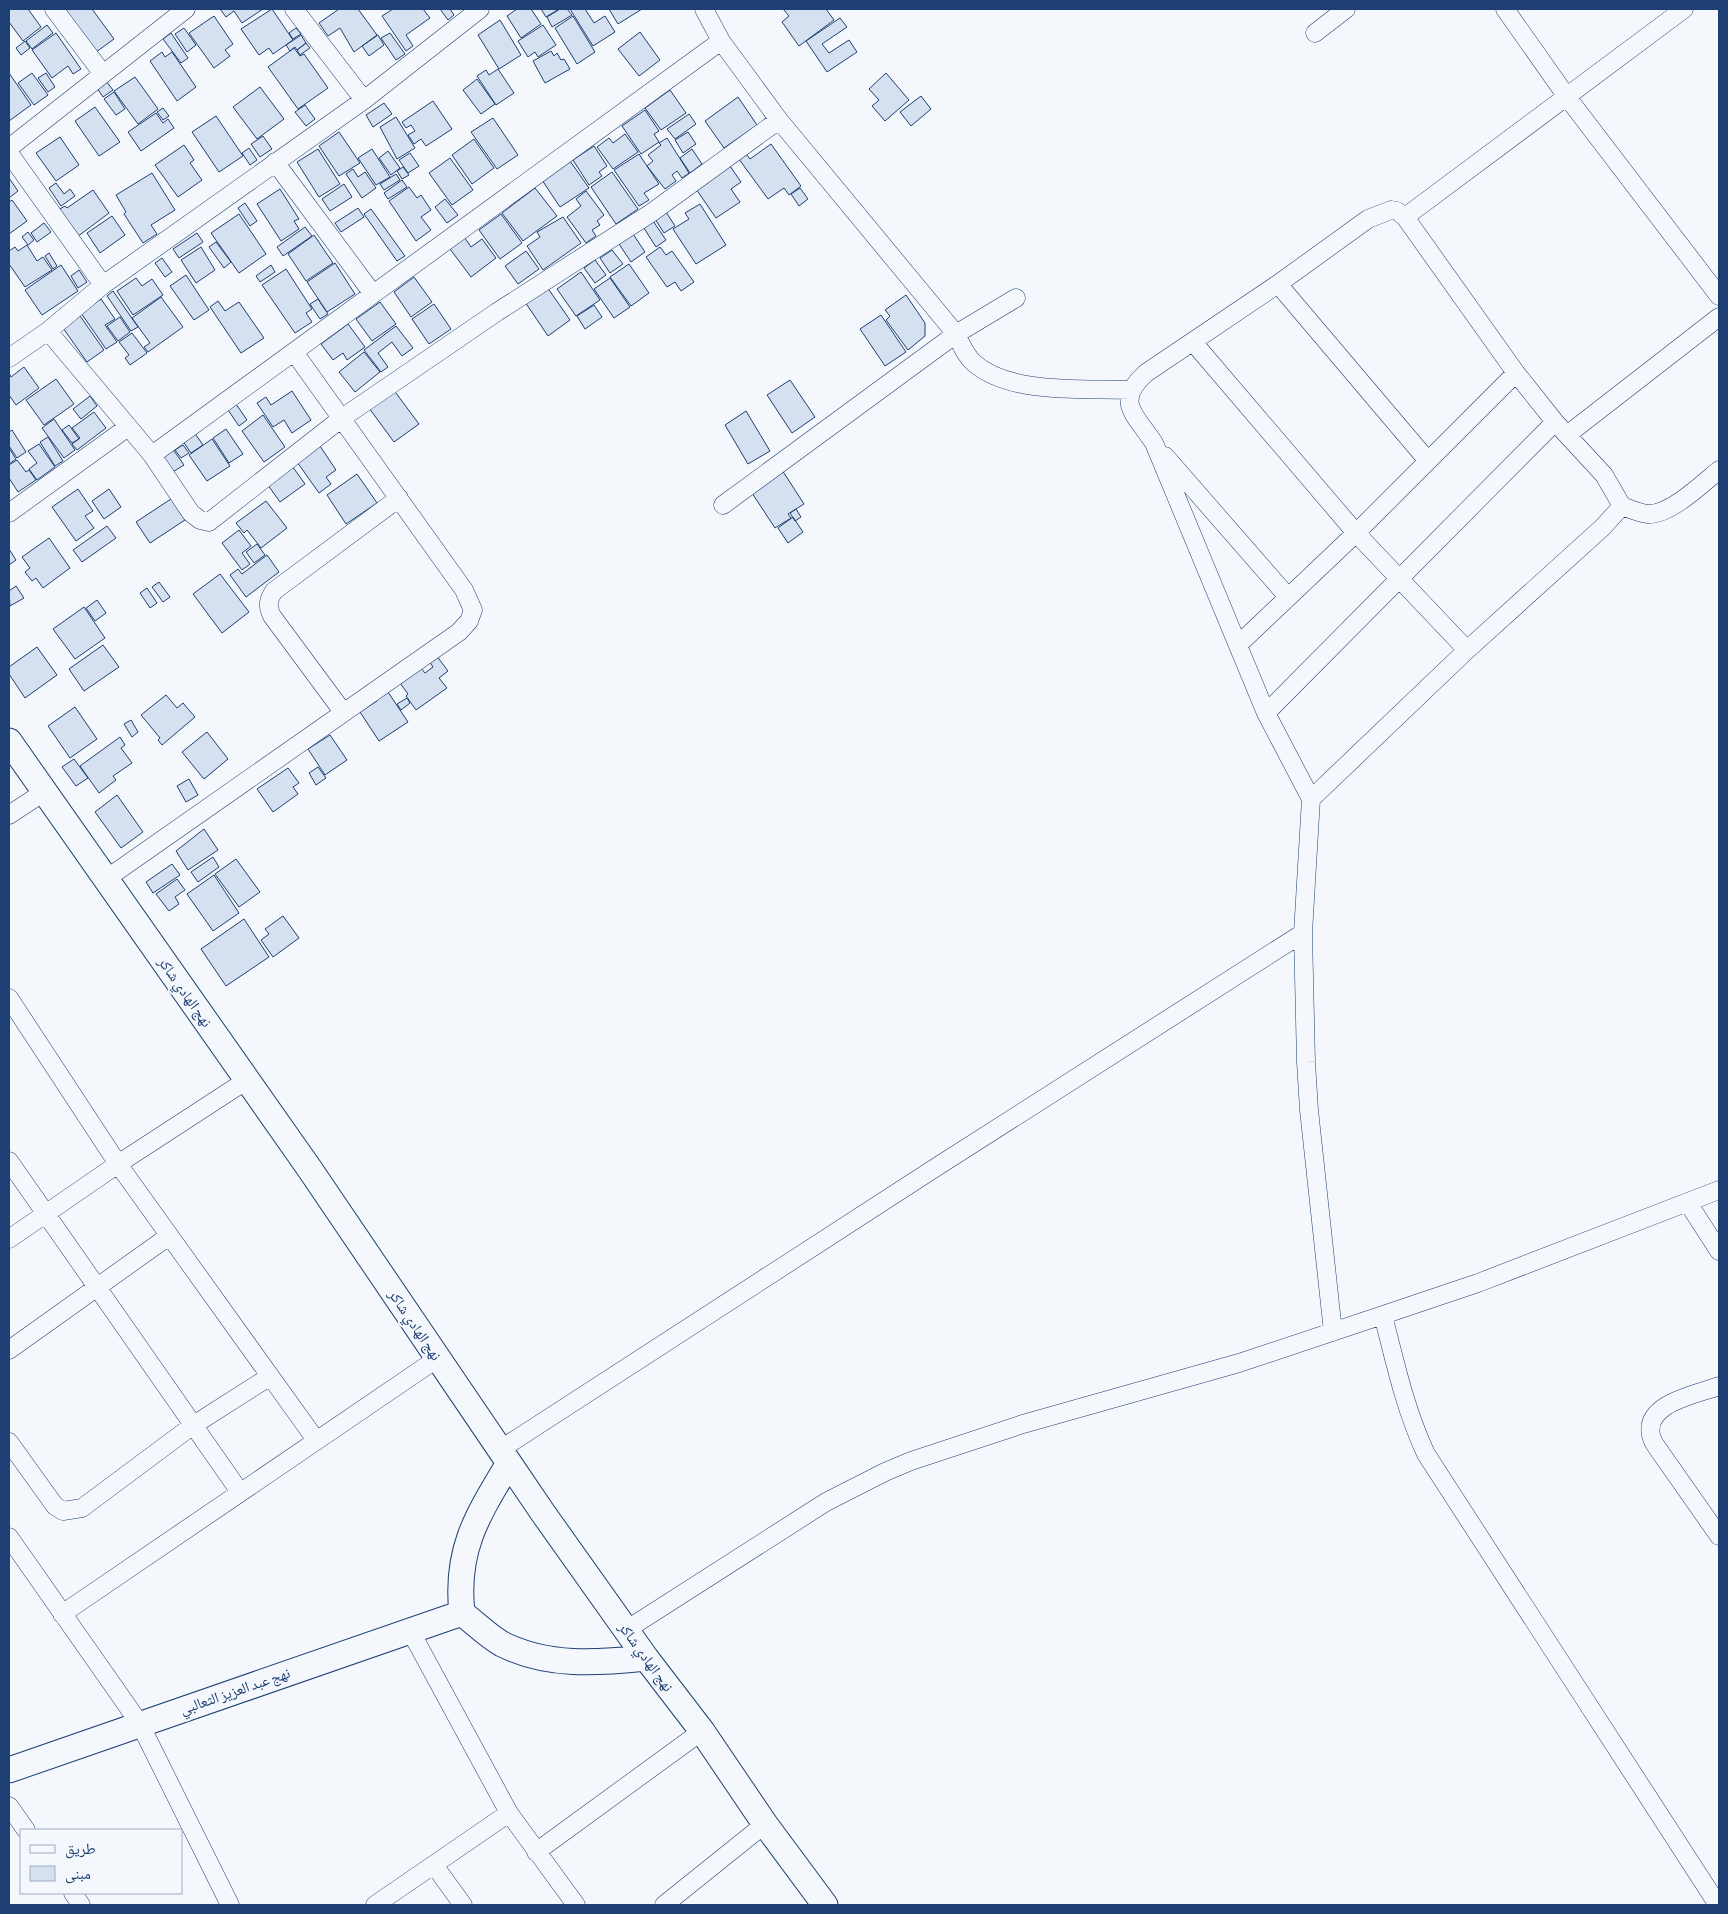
<svg xmlns="http://www.w3.org/2000/svg" width="1728" height="1914" viewBox="0 0 1728 1914" font-family="'Asap Condensed','Noto Naskh Arabic',sans-serif">
	<rect width="100%" height="100%" fill="#f4f7fb"/>
	<path fill="#d5e0f0" stroke="#1d3f73" d="M11,9h17l13,18 -18,14 -14,-19v-12z
		M61,9h31l22,30 -22,16z
		M220,9h43l-21,14 -8,-12 -8,6z
		M272,9l21,31 -20,14 -4,-6 -10,7 -18,-26z
		M339,9h19l19,26 -23,17 -14,-24 -12,8 -9,-13z
		M393,9h30l7,9 -24,17 7,11 -7,5 -24,-35z
		M440,9h10l4,6 -6,5z
		M517,9h14l10,15 -20,14 -14,-22z
		M541,9h18l-13,8z
		M560,9h7l5,6 -20,12 -5,-10z
		M570,9h15l9,14 11,-7 10,16 -22,14z
		M609,9h33l-24,15z
		M783,9h43l8,11 -35,26 -17,-24 7,-6z
		M214,16l19,28 -8,6 5,6 -16,12 -25,-35z
		M573,16l22,36 -18,12 -22,-36z
		M840,18l7,9 -25,17 7,9 20,-13 8,12 -30,20 -21,-31z
		M500,20l21,35 -22,14 -21,-34z
		M47,25l6,8 -21,16 -6,-8z
		M543,25l13,20 -18,12 -3,-5 -7,5 -10,-16z
		M184,28l12,17 -9,7 -12,-18z
		M296,28l5,6 -8,5 -4,-6z
		M640,32l20,28 -21,16 -21,-27z
		M56,33l25,36 -8,5 -5,-8 -16,12 -20,-28z
		M171,33l17,25 -7,5 -18,-24z
		M390,33l15,21 -9,6 -15,-22z
		M301,35l5,8 -9,7 -2,-3 -5,4 -4,-6z
		M378,35l6,10 -15,11 -7,-10z
		M25,41l5,7 -9,7 -5,-7z
		M306,43l4,5 -10,7 -3,-5z
		M294,48l6,8 4,-2 24,34 -30,21 -30,-42z
		M551,51l3,5 3,-3 4,7 3,-1 6,10 -25,14 -12,-22z
		M162,52l3,5 7,-5 24,35 -19,14 -27,-40z
		M498,69l16,24 -18,12 -19,-29 9,-6 3,5z
		M9,73l22,32 -22,16z
		M32,73l16,22 -14,10 -16,-22z
		M46,73l9,14 -7,5 -10,-14z
		M886,73l23,27 -24,21 -13,-15 7,-6 -10,-11z
		M135,77l23,32 -20,15 -24,-33z
		M477,79l18,25 -14,10 -18,-24z
		M106,81l7,9 -10,7 -6,-9z
		M260,87l24,32 -27,20 -24,-32z
		M670,90l16,23 -25,17 -16,-22z
		M114,92l11,17 -9,6 -12,-16z
		M921,96l10,13 -20,17 -11,-14z
		M738,97l19,28 -33,23 -19,-27z
		M433,101l19,28 -26,17 -5,-7 -7,5 -6,-9 7,-4 -4,-6 -5,3 -4,-6z
		M384,103l8,11 -19,13 -7,-12z
		M305,105l10,14 -9,7 -11,-14z
		M95,107l25,35 -21,14 -24,-35z
		M163,108l6,8 -6,4 -6,-8z
		M645,110l14,21 -5,3 5,8 -18,12 -19,-28z
		M156,113l7,10 5,-4 6,9 -33,23 -13,-19z
		M689,114l7,10 -21,15 -8,-10z
		M216,116l27,40 -24,16 -27,-40z
		M396,117l19,31 -18,11 -17,-32z
		M493,118l25,37 -21,14 -26,-37z
		M339,132l21,31 -21,13 -20,-30z
		M688,132l8,12 -13,9 -8,-13z
		M625,134l13,18 -25,17 -16,-22 12,-9 4,5z
		M263,136l9,13 -12,8 -9,-13z
		M60,137l19,28 -23,16 -20,-28z
		M667,138l22,35 -7,5 -5,-7 -5,4 4,6 -11,8 -18,-23 6,-5 -5,-6 13,-10 -2,-2z
		M474,139l20,29 -22,16 -20,-29z
		M771,144l30,42 -12,9 -5,-7 -16,11 -32,-44 7,-5 7,9z
		M184,145l10,15 -4,3 12,17 -24,17 -23,-32z
		M594,146l13,20 -8,6 3,4 -13,9 -16,-25z
		M249,148l8,12 -7,5 -8,-12z
		M318,149l22,35 -21,13 -22,-35z
		M372,149l18,28 -14,8 -18,-27z
		M692,149l10,15 -12,9 -10,-15z
		M388,151l12,17 -9,7 -12,-17z
		M410,153l9,13 -11,7 -9,-13z
		M639,154l20,30 -15,9 5,7 -10,6 -25,-36z
		M450,158l23,32 -21,15 -23,-32z
		M570,161l19,27 -29,19 -18,-27z
		M730,166l11,16 -10,7 9,13 -24,16 -20,-29z
		M403,167l6,8 -7,4 -5,-8z
		M353,169l5,8 7,-5 11,16 -14,10 -16,-24z
		M612,172l26,37 -22,15 -25,-37z
		M152,173l23,37 -24,15 6,9 -14,9 -19,-29 2,-2 -10,-17z
		M396,174l4,6 -16,10 -4,-6z
		M9,178l9,13 -9,7z
		M402,180l5,7 -19,12 -4,-6z
		M56,183l8,11 6,-5 5,7 -14,10 -12,-18z
		M344,184l8,13 -22,14 -8,-12z
		M409,187l8,11 4,-3 10,15 -10,7 10,13 -15,11 -27,-40z
		M535,188l22,28 -34,25 -21,-28z
		M800,188l8,11 -9,7 -8,-12z
		M280,189l19,30 -5,2 5,8 -18,12 -24,-37z
		M93,190l16,23 -32,24 -19,-27 7,-4 2,2z
		M586,191l18,24 -7,6 3,4 -8,5 4,6 -10,7 -19,-26 14,-11 -5,-7z
		M445,199l13,16 -11,8 -12,-16z
		M12,200l15,21 -18,13v-32z
		M245,203l12,18 -7,5 -12,-18z
		M700,204l26,41 -30,19 -23,-35 16,-10 -4,-6z
		M358,208l6,9 -23,15 -6,-9z
		M371,209l34,47 -8,5 -33,-47z
		M666,212l9,14 -11,7 -9,-14z
		M239,214l27,40 -27,19 -28,-40z
		M501,214l21,29 -22,16 -21,-29z
		M112,216l13,19 -25,18 -13,-20z
		M563,217l18,26 -38,27 -16,-24 13,-9 -3,-5z
		M651,218l15,22 -10,7 -14,-22z
		M44,223l7,9 -14,10 -6,-9z
		M305,227l7,9 -29,20 -6,-9z
		M28,232l6,8 -6,5 -6,-8z
		M197,233l6,9 -24,16 -6,-9z
		M633,234l12,18 -14,10 -12,-18z
		M314,235l19,28 -27,18 -18,-27z
		M465,238l6,9 11,-8 14,19 -25,19 -21,-28z
		M216,242l15,20 -7,6 -15,-21z
		M27,245l10,16 6,-4 9,13 -27,17 -16,-23v-13l6,-4 3,4z
		M201,247l14,23 -19,13 -15,-23z
		M660,247l6,8 6,-4 22,31 -13,9 -6,-9 -8,5 -21,-30z
		M612,250l11,14 -13,9 -10,-15z
		M526,251l13,18 -21,15 -13,-18z
		M49,253l8,13 -4,3 -8,-13z
		M162,258l10,14 -7,5 -10,-14z
		M595,260l11,15 -11,8 -11,-15z
		M335,263l20,31 -28,18 -20,-30z
		M629,264l20,29 -18,13 -21,-29z
		M61,265l17,26 -36,24 -17,-25z
		M271,265l4,7 -15,10 -4,-6z
		M286,269l26,40 -6,4 6,9 -17,11 -33,-48z
		M79,270l8,12 -9,6 -7,-12z
		M581,272l19,28 -24,16 -19,-27z
		M186,275l23,35 -15,10 -24,-34z
		M414,277l18,25 -21,15 -17,-25z
		M136,278l6,8 10,-7 11,16 -30,20 -16,-24z
		M610,278l20,29 -16,11 -20,-29z
		M547,287l23,33 -22,16 -23,-34z
		M113,291l25,36 -7,4 -24,-35z
		M906,295l19,28v13l-17,14 -22,-30 4,-4 -5,-6z
		M161,297l22,30 -35,25 -4,-5 6,-4 -18,-25z
		M101,299l14,20 -10,6 12,17 -11,7 -25,-36z
		M318,299l10,15 -8,5 -10,-15z
		M218,301l7,10 14,-9 25,36 -23,15 -31,-46z
		M380,302l16,22 -24,17 -16,-22z
		M434,304l17,25 -22,15 -17,-25z
		M594,305l8,12 -17,12 -8,-13z
		M881,315l25,37 -21,14 -25,-37z
		M80,316l24,34 -17,12 -24,-34z
		M120,317l10,15 -12,9 -11,-15z
		M348,324l17,23 -18,13 -4,-7 -10,7 -12,-16z
		M396,326l17,22 -11,8 -10,-14 -14,11 10,14 -7,5 -17,-22z
		M132,333l15,20 -17,12 -5,-7 4,-3 -10,-13z
		M364,352l16,20 -25,20 -16,-20z
		M24,367l15,21 -23,17 -7,-10v-22l2,4z
		M56,379l18,25 -30,21 -18,-25z
		M790,380l25,37 -23,16 -25,-38z
		M393,389l26,35 -25,18 -25,-34z
		M292,391l19,29 -19,13 -8,-13 -11,7 -16,-24 9,-6 5,8z
		M90,396l7,10 -16,13 -8,-10z
		M236,404l11,16 -8,6 -11,-16z
		M746,411l24,40 -22,13 -23,-39z
		M94,412l12,16 -29,22 -5,-6 8,-6 -8,-10z
		M263,415l22,32 -21,15 -22,-31z
		M54,419l21,31 -11,8 -22,-30z
		M69,425l10,14 -7,4 -10,-13z
		M226,429l17,25 -14,9 -16,-25z
		M12,430l14,22 -9,6 -8,-12v-14z
		M194,432l9,13 -12,8 -9,-13z
		M48,437l15,24 -8,5 -15,-24z
		M212,439l18,27 -23,15 -18,-26z
		M318,443l18,27 -10,7 5,7 -12,9 -24,-34z
		M39,444l16,23 -18,13 -8,-11 8,-6 -9,-12z
		M183,445l6,8 -8,5 -6,-8z
		M9,448l7,11 -7,5z
		M172,448l12,17 -13,8 -11,-17z
		M17,460l9,12 3,-2 7,10 -18,12 -9,-14v-13z
		M290,463l15,21 -25,18 -15,-21z
		M782,470l22,34 -16,10 3,4 -16,10 -25,-38z
		M357,474l20,29 -31,21 -19,-29z
		M78,489l15,22 -8,5 9,12 -18,13 -24,-34z
		M109,489l12,18 -17,12 -12,-18z
		M171,499l14,21 -35,23 -14,-21z
		M266,501l21,27 -26,20 -14,-18 -3,3 -8,-10z
		M796,509l5,8 -6,4 -5,-8z
		M793,517l10,15 -15,11 -10,-15z
		M107,526l9,12 -34,24 -9,-12z
		M239,530l12,16 -9,7 8,11 -8,6 -20,-27z
		M49,538l21,30 -27,20 -7,-10 -4,3 -7,-9 5,-4 -8,-11z
		M257,544l8,11 -11,8 -8,-11z
		M9,549l7,11 -7,5z
		M267,555l12,17 -33,25 -16,-22 8,-6 4,5z
		M220,574l29,38 -27,21 -29,-39z
		M159,582l11,15 -7,5 -11,-15z
		M16,586l8,12 -14,8 -1,-15z
		M147,588l10,15 -7,5 -10,-15z
		M97,600l9,13 -11,8 -9,-13z
		M84,607l21,31 -30,21 -22,-30z
		M103,645l16,22 -35,24 -15,-22z
		M37,647l20,28 -32,23 -16,-24v-7z
		M436,655l12,16 -9,7 8,10 -31,22 -10,-14 2,-2 -8,-11 20,-16 5,6 8,-6 -4,-6z
		M386,689l22,33 -29,19 -19,-29 17,-11 -3,-4z
		M166,695l11,13 6,-5 12,14 -33,28 -4,-5 2,-2 -19,-23z
		M407,698l3,5 -9,7 -4,-6z
		M75,707l22,32 -27,19 -22,-32z
		M131,720l7,12 -6,5 -8,-13z
		M207,732l21,27 -24,20 -22,-27z
		M330,735l17,25 -22,15 -17,-26z
		M120,737l5,8 -4,3 11,15 -19,13 3,4 -17,13 -19,-27z
		M74,759l14,19 -12,8 -14,-19z
		M318,767l8,11 -10,7 -7,-12z
		M288,768l11,15 -6,4 5,7 -25,18 -16,-23z
		M189,779l9,16 -12,7 -9,-16z
		M117,795l26,37 -22,16 -26,-36z
		M204,829l14,21 -30,20 -12,-19z
		M213,857l6,10 -21,15 -7,-10z
		M236,859l24,33 -21,15 -24,-33z
		M172,864l8,11 -27,18 -7,-11z
		M214,875l25,38 -26,18 -26,-37z
		M177,879l8,11 -10,7 4,7 -10,7 -13,-17z
		M283,916l16,22 -26,19 -12,-17 8,-6 -4,-5z
		M244,919l25,38 -43,29 -25,-37z"/>
	<g fill="none" stroke-linecap="round" stroke-linejoin="round">
		<g stroke="#1d3f73" stroke-width="19">
			<path id="street" d="M54,9l49,65
				M294,9l70,91
				M704,9l17,32 58,79 177,214c5,10 9,21 18,29 36,32 111,25 157,27
				M1505,9l62,88 152,199
				M1315,33l31,-24
				M9,148l177,-139
				M9,153l94,132
				M275,162l98,132
				M1405,217l279,-208
				M1278,284l150,177
				M48,331l104,124 39,58 9,7 9,2 133,-104 155,-106 154,-99 128,-93
				M1193,342l163,191 111,117
				M9,358l39,-27 55,-46 261,-185 116,-91
				M1567,435l152,-118
				M152,455l569,-414
				M1165,456l123,141
				M723,505l233,-171 60,-36
				M1622,506c8,3 17,7 26,8 22,1 54,-30 71,-44
				M9,513l119,-86
				M1239,644l117,-111 160,-160
				M343,712l-71,-96c-5,-10 -4,-16 2,-25l125,-93
				M1266,713l289,-291
				M1311,799l156,-149 136,-123 19,-21 -18,-31 -49,-53 -39,-49 -111,-156 -8,-6 -6,-1 -23,9 -90,65 -132,89c-32,29 -11,41 8,70l112,270 45,86 -8,134 3,129 3,48 24,222
				M9,815l35,-23
				M106,879l353,-247 10,-11 4,-11 -9,-20 -170,-238
				M9,998l109,166 198,276
				M9,1161l231,331
				M1688,1203l31,48
				M9,1239l109,-75 129,-84
				M1383,1315c12,47 22,94 43,139l292,451
				M9,1350l160,-114
				M1719,1386c-21,8 -75,17 -68,49 1,5 4,10 7,14l61,87
				M9,1442l46,64 8,5 19,-3 110,-82 77,-49
				M501,1449l437,-283 365,-233
				M9,1537l131,187 90,181
				M62,1614l376,-256
				M626,1630l200,-128 59,-30 26,-11 112,-37 216,-61 144,-48 95,-32 241,-93
				M411,1632l98,181 67,92
				M9,1806l17,24
				M536,1852l166,-121
				M434,1865l29,40
				M73,1893l8,12
				M375,1905l134,-92
				M664,1905l101,-81"/>
		</g>
		<g stroke="#1d3f73" stroke-width="27">
			<path id="secondary" d="M9,741l300,427 234,345 103,145 56,73 63,93 60,81
				M509,1463c-32,53 -54,87 -47,150 13,10 26,23 40,31 46,23 95,19 144,14
				M9,1770l453,-157"/>
		</g>
		<use href="#street" stroke="#f4f7fb" stroke-width="18"/>
		<use href="#secondary" stroke="#f4f7fb" stroke-width="25"/>
	</g>
	<g text-anchor="middle" stroke-width="4" stroke-linejoin="round" paint-order="stroke">
		<g font-size="15" fill="#1d3f73" stroke="#f4f7fb">
			<text transform="translate(185 992) rotate(55)" y="5">نهج الهادي شاكر</text>
			<text transform="translate(415 1325) rotate(56)" y="5">نهج الهادي شاكر</text>
			<text transform="translate(646 1657) rotate(54)" y="5">نهج الهادي شاكر</text>
			<text transform="translate(235 1691) rotate(-19)" y="5">نهج عبد العزيز الثعالبي</text>
		</g>
	</g>
	<rect width="1728" height="1914" fill="none" stroke="#1d3f73" stroke-width="20"/>
	<rect x="20" y="1829" width="162" height="65" fill="#f4f7fb" stroke="#9eadc5"/>
	<rect x="30" y="1845" width="25" height="8" fill="#f4f7fb" stroke="#9eadc5"/>
	<text x="65" y="1854" font-size="15" fill="#1d3f73">طريق</text>
	<rect x="30" y="1866" width="25" height="15" fill="#d5e0f0" stroke="#9eadc5"/>
	<text x="65" y="1879" font-size="15" fill="#1d3f73">مبنى</text>
</svg>
